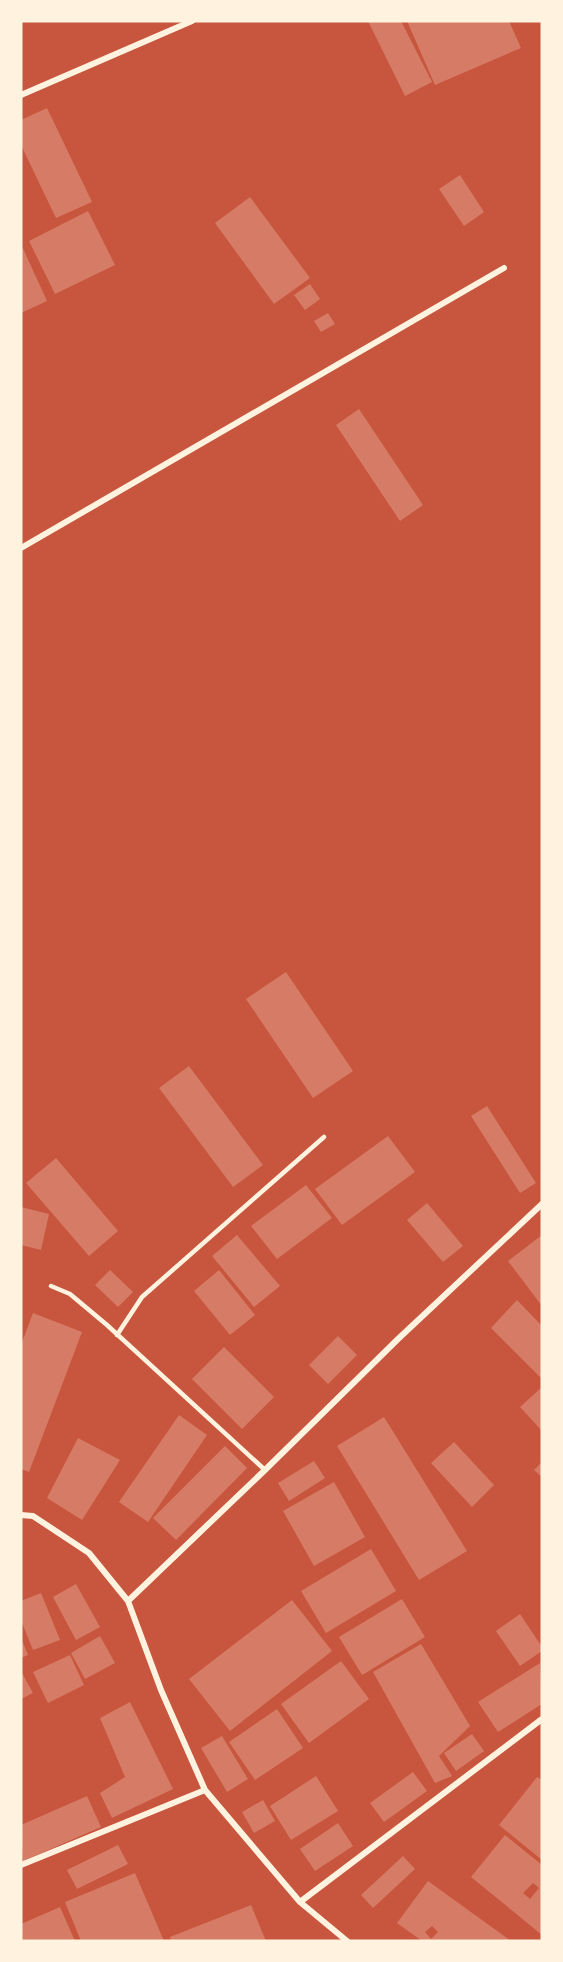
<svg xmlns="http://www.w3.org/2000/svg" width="563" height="1962" viewBox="0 0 563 1962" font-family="'Work Sans',sans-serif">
	<rect width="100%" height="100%" fill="#c8553d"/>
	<path fill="#d67c66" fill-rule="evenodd" d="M368,21h33l31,61 -27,14z
		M407,21h102l12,27 -86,37z
		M47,108l45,94 -36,16 -35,-73v-25z
		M460,175l24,37 -20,14 -25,-37z
		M250,197l60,81 -36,26 -59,-81z
		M88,211l27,54 -60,29 -26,-53z
		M21,244l26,57 -26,12z
		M310,284l10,15 -15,11 -11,-15z
		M328,313l7,11 -14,8 -7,-11z
		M359,409l64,96 -23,16 -64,-96z
		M286,972l67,99 -40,27 -67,-99z
		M189,1066l74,99 -30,22 -74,-99z
		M487,1106l49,77 -16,10 -49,-77z
		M388,1136l27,36 -73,53 -27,-36z
		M56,1158l62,73 -29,25 -63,-73z
		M306,1185l26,33 -55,41 -26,-33z
		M427,1203l36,43 -20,16 -36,-42z
		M21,1207l28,7 -8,36 -20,-5z
		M237,1235l43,51 -26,21 -42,-51z
		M542,1235v71l-34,-45z
		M110,1270l23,22 -15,15 -23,-22z
		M219,1270l36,45 -25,20 -36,-44z
		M517,1300l25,26v53l-51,-51z
		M33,1313l49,19 -53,140 -8,-3v-124z
		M338,1336l19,19 -29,29 -19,-19z
		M224,1347l50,50 -32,32 -50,-50z
		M542,1387v44l-22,-24z
		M179,1415l28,20 -59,87 -29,-20z
		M384,1417l83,134 -48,29 -82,-134z
		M78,1438l42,22 -38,60 -35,-22z
		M454,1442l40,43 -22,22 -41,-44z
		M225,1446l22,22 -71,72 -23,-22z
		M314,1461l11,17 -36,23 -11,-18z
		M542,1462v15l-8,-7z
		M334,1482l31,55 -51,29 -31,-55z
		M371,1549l25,42 -70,42 -25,-42z
		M76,1584l24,43 -24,13 -23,-43z
		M41,1593l19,47 -27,10 -12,-30v-19z
		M402,1599l23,38 -63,38 -23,-38z
		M292,1600l40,51 -102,80 -41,-52z
		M520,1614l22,33v4l-22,15 -24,-35z
		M100,1636l15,27 -30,16 -14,-26z
		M21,1638l7,17 -7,3z
		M421,1644l49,82 -31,30 13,20 -17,7 -62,-111z
		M70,1655l14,30 -36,18 -15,-31z
		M341,1661l28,38 -60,44 -28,-39z
		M540,1663l2,41 -44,28 -20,-30z
		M21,1671l12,22 -12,6z
		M130,1702l43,87 -61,29 -12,-25 25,-16 -25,-59z
		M277,1709l26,39 -48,32 -26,-38z
		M472,1734l12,17 -28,20 -12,-18z
		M222,1736l26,43 -21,13 -26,-44z
		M413,1772l14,19 -43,31 -14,-19z
		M316,1776l22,35 -47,29 -21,-34z
		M537,1777l5,3v80l-43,-35z
		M87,1796l14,31 -78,34 -2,-36z
		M263,1800l12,21 -21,12 -12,-21z
		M338,1823l15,23 -38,25 -15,-22z
		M505,1835l37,30v70l-71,-58zM533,1883l6,5 -9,11 -7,-6z
		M118,1845l10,19 -51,25 -10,-19z
		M403,1856l12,13 -42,39 -12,-13z
		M135,1873l29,68h-83l-16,-39z
		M428,1881l83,60h-89l-25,-18zM432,1926l6,6 -7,7 -6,-7z
		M251,1905l15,36h-95l-1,-4z
		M60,1907l15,34h-54v-17z"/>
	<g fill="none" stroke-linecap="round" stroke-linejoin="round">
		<path stroke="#fff3e0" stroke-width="4.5" d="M51,1286l19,8 37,31 158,145
			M117,1335l25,-38 182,-160"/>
		<path stroke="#fff3e0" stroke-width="6" d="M21,95l171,-74
			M21,548l483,-280
			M21,1515l12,1 56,37 39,48 33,89 44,100 95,112 47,39
			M128,1601l137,-131 133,-131 144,-135
			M21,1865l184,-75
			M300,1902l242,-183"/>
	</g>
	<rect width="563" height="1962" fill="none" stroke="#fff3e0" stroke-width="45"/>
</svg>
